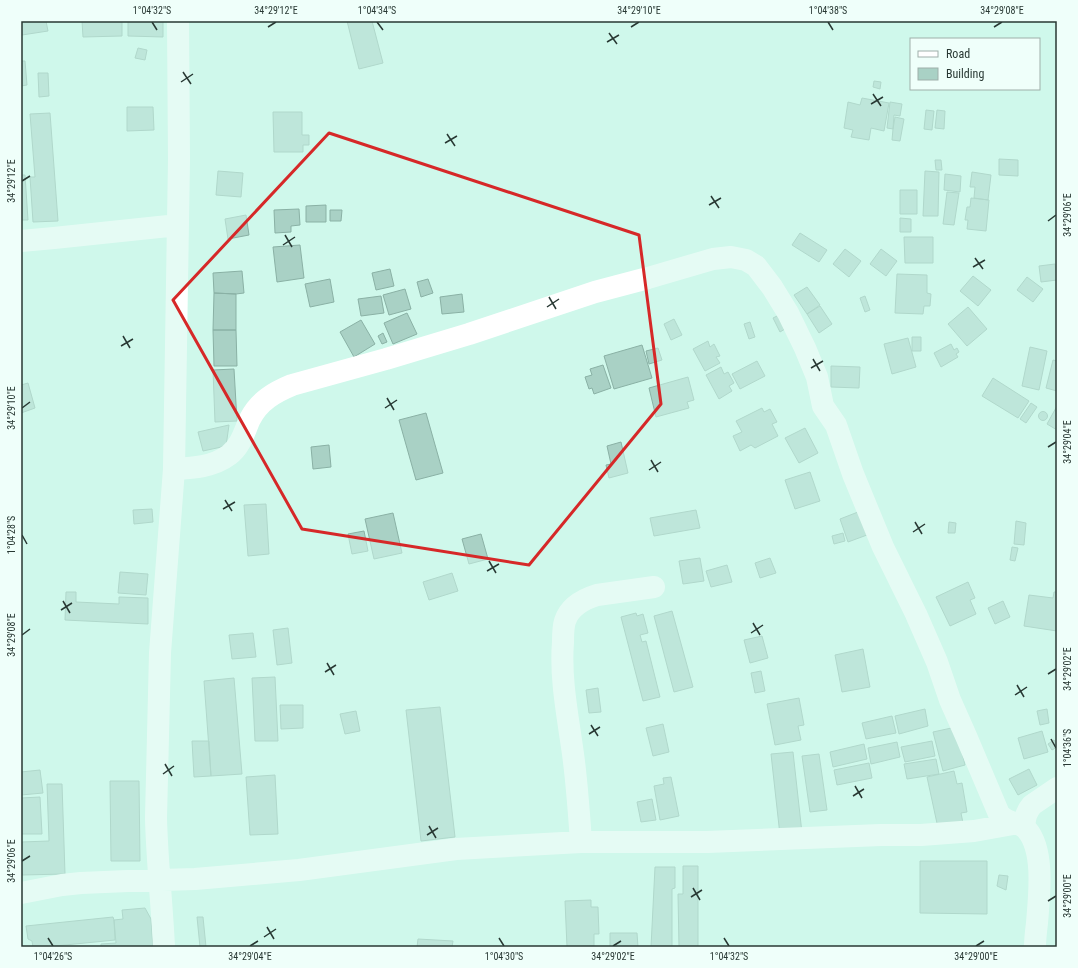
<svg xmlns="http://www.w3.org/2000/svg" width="1078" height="968" viewBox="0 0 1078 968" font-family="'Roboto Condensed',sans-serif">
	<rect width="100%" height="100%" fill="#cff8eb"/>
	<path fill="#a9d1c5" stroke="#8ab1a5" d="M21,21h25l2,10 -26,4z
		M82,21h40v15l-39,1z
		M128,21h35v16l-35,-1z
		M347,21h25l11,42 -24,6z
		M138,48l9,2 -2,10 -10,-2z
		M21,61h4l2,24 -6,1z
		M38,73h10l1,23 -10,1z
		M874,81l7,1 -1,7 -7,-2z
		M862,98l27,5 -5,28 -13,-3 -2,12 -18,-3 2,-7 -9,-2 4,-26 12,3z
		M890,102l12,2 -2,12 -6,-1 -1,14 -6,-1z
		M127,107h26l1,23 -27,1z
		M926,110l8,1 -2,19 -8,-1z
		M937,110l8,1 -1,18 -9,-1z
		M273,112h29v23h7v10h-6v7h-29z
		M50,113l8,108 -25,1 -3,-45h5l-5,-63z
		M895,117l9,2 -4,22 -8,-1 1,-11z
		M999,159l19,1v16l-19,-1z
		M935,160h6l1,10h-6z
		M218,171l25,2 -2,24 -25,-2z
		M925,171l14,1 -1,44h-15z
		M972,172l19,3 -3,25 -14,-2 1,-11h-5z
		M945,174l16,2 -1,16 -16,-2z
		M21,175h4l3,45h-7z
		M900,190h17v24h-17z
		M947,192l12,1 -5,32 -11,-1z
		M971,198l18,2 -3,31 -19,-2 1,-9h-3l2,-13h3z
		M326,205v17h-20v-16z
		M299,209l1,16 -9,1v6l-16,1 -1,-23z
		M330,210h12l-1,11h-11z
		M246,215l3,20 -21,4 -3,-20z
		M900,218l11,1v13h-11z
		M800,233l27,17 -8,12 -27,-17z
		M904,237h29v26h-28z
		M300,245l4,33 -27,4 -4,-35z
		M845,249l16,12 -12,16 -16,-13z
		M881,249l16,12 -11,15 -16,-12z
		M1055,264l2,16 -16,2 -2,-16z
		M390,269l4,17 -18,4 -4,-17z
		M242,271l2,22 -8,1 -22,-1 -1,-20z
		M897,274l30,1v18l4,1 -1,12h-6l-1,8 -28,-1z
		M973,276l18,14 -13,16 -18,-15z
		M1027,277l16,12 -10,13 -16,-12z
		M330,279l4,23 -24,5 -5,-23z
		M428,279l5,14 -12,4 -4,-15z
		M807,287l13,18 -13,9 -13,-19z
		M405,289l6,20 -22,6 -6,-20z
		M214,293l22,1v36h-23z
		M462,294l2,18 -22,2 -2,-17z
		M381,296l3,17 -23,3 -3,-17z
		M865,296l5,14 -5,2 -5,-14z
		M820,306l12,18 -13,9 -12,-19z
		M968,307l19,22 -20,17 -19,-22z
		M407,313l10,21 -24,10 -9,-21z
		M779,315l6,14 -5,3 -7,-14z
		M674,319l8,16 -11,5 -7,-16z
		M361,320l14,24 -21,13 -14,-25z
		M750,322l5,15 -6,2 -5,-15z
		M213,330h23l1,36h-23z
		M383,333l4,9 -5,2 -4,-8z
		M912,337h9v14h-9z
		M908,338l8,29 -24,7 -8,-30z
		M708,341l2,6 4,-3 6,12 -4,1 4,6 -15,8 -12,-22z
		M951,344l3,6 3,-2 2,4 -3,2 2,3 -17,10 -7,-14z
		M642,345l10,33 -38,11 -10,-33z
		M1030,347l17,4 -8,39 -17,-4z
		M658,348l4,12 -13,4 -3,-13z
		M1053,360l4,1v30l-11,-3z
		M757,361l8,15 -25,13 -8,-15z
		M603,365l8,23 -17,6 -2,-6 -3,1 -4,-12 7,-2 -2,-6z
		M831,366l29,1 -1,21 -28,-1z
		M721,367l3,7 4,-2 6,11 -5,3 3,5 -13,8 -13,-24z
		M234,369l3,52 -22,1 -2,-52z
		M688,377l6,23 -7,2 2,6 -33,9 -7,-29z
		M993,378l36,23 -11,17 -36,-22z
		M28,383l7,25 -14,5v-28z
		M1031,403l6,4 -11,16 -6,-4z
		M1057,406v24l-10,-6z
		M762,408l2,4 6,-3 7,13 -5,2 6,12 -23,12 -4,-3 -11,6 -7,-15 9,-4 -6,-11z
		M1038.5 416a4.5 4.5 0 1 1 9 0a4.5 4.5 0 1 1-9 0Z
		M426,413l17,60 -27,7 -17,-60z
		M229,425l-3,21 -23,5 -5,-19z
		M805,428l13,25 -19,10 -14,-25z
		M621,442l7,31 -19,5 -3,-13 5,-1 -4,-18z
		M329,445l2,22 -18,2 -2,-22z
		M810,472l10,29 -25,8 -10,-29z
		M266,504l3,50 -21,2 -4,-51z
		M152,509l1,13 -19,2 -1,-14z
		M696,510l4,18 -46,8 -4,-18z
		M858,512l9,23 -19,7 -8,-23z
		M393,513l9,40 -28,6 -9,-40z
		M1016,521l10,2 -2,22 -10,-1z
		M949,522l7,1 -1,10h-7z
		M364,531l4,20 -16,3 -4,-20z
		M843,533l2,8 -11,3 -2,-8z
		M481,534l7,25 -19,5 -7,-25z
		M1012,547l6,1 -3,13 -5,-1z
		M700,558l4,23 -21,3 -4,-23z
		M770,558l6,15 -16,5 -5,-15z
		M727,565l5,17 -21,5 -5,-16z
		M120,572l28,2 -2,21 -28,-2z
		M452,573l6,18 -29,9 -6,-18z
		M968,582l7,16 -5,2 6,14 -26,12 -14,-29z
		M66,592h10v10l43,2v-7l29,1v26l-83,-4z
		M1054,592h3v39l-33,-5 5,-31 24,3z
		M1003,601l7,16 -15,7 -7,-16z
		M672,611l21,76 -19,5 -20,-76z
		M636,613l1,3 6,-2 5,19 -8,2 2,7 4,-1 14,56 -17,4 -22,-84z
		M288,628l4,35 -15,2 -4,-35z
		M253,633l3,24 -24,2 -3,-24z
		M762,636l6,22 -18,5 -6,-23z
		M863,649l7,38 -28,5 -7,-37z
		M761,671l4,20 -10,2 -4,-20z
		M275,677l3,64h-23l-3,-63z
		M234,678l8,96 -31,2 -7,-95z
		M598,688l3,24 -12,1 -3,-23z
		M799,698l5,27 -6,1 3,14 -26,5 -8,-41z
		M280,705h23v23l-22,1z
		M440,707l15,130 -34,4 -15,-131z
		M925,709l3,17 -29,8 -4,-18z
		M1047,709l2,14 -9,2 -3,-14z
		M356,711l4,20 -15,3 -5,-20z
		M892,716l4,17 -30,6 -4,-16z
		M663,724l6,28 -16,4 -7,-28z
		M956,727l9,38 -22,6 -10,-39z
		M1042,731l6,21 -24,7 -6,-21z
		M1054,740l3,4v3l-5,3 -4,-6z
		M192,741h17l2,35 -17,1z
		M932,741l3,15 -30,6 -4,-15z
		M897,742l3,15 -29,7 -3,-16z
		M864,744l3,15 -34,8 -3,-15z
		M793,752l9,81 -22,2 -9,-81z
		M819,754l8,56 -17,2 -8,-56z
		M936,759l3,15 -32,5 -3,-15z
		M869,763l3,15 -35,7 -3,-15z
		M1029,769l8,16 -19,10 -9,-16z
		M40,770l3,23 -22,2v-23z
		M954,771l3,13 5,-1 5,29 -6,1 2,10 -25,5 -11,-51z
		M275,775l3,59 -28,1 -4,-58z
		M671,777l8,39 -19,4 -6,-34 10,-2 -1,-6z
		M110,781h29l1,80h-29z
		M47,784h15l3,90 -43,1 -1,-33 28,-1z
		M40,797l2,37h-21v-36z
		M652,799l4,21 -15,2 -4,-20z
		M920,861h67v53l-67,-1z
		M683,866h15v81h-19l-1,-53h5z
		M655,867h20v21l-3,1v58h-21z
		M999,875l9,1 -2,14 -9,-4z
		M591,900v7h7l1,27h-5v12l-27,1 -2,-46z
		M145,908l6,11 2,28h-52v-3l15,-1 -2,-23 9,-1 -1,-9z
		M113,917l1,3 1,20 -70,7h-12l-1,-6 -4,-2 -2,-13z
		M197,917h6l3,30h-6z
		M610,933h27l1,14h-28z
		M418,939l35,2 -1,6h-35z"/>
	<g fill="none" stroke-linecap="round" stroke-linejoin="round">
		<path stroke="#fff" stroke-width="22" d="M21,241l33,-3 124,-13
			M174,469c19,-1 39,-2 55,-14 12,-9 15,-23 21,-36 9,-18 25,-27 42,-34l94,-26 83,-25 126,-42 53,-14 65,-19 18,-2 15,3 10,6 16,21 16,26 17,35 12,29 6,29 13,19 17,49 30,73 33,67 21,48 13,38 16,36 33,78c9,11 21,7 28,16 18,21 12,67 10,93 -1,8 -2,16 -2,24
			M1024,827c1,-9 2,-15 8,-22l25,-17
			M581,842c-2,-29 -4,-59 -8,-88 -5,-37 -13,-75 -10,-112 0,-7 0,-15 2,-21 5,-15 19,-22 32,-26l57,-8
			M21,893l41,-8 19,-2 47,-2 67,-2 104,-9 157,-21 125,-7h126l174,-7h40l53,-4 39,-7
			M164,947c-2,-43 -7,-86 -8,-129l4,-165 14,-184 5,-309 -1,-139"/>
	</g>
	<path d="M0 0H1078V968H0ZM329,133l310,102 22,169 -132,161 -227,-36 -129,-229z" fill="#cff8eb" fill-opacity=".55" fill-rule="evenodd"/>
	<path fill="none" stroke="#d62828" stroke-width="3" stroke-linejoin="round" d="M329,133l310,102 22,169 -132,161 -227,-36 -129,-229z"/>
	<path fill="none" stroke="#283833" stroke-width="1.5" d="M152,22l5,8M377,22l6,8M828,22l5,8M268,27l8,-5M631,27l8,-5M994,27l8,-5M609,33l8,11M607,42l12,-7M183,72l8,12M181,82l12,-8M873,94l8,12M871,104l12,-7M447,134l8,12M445,143l12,-7M22,181l8,-5M711,196l8,12M709,205l12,-7M1048,221l8,-6M285,235l7,12M283,245l12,-8M975,258l8,11M973,267l12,-7M549,297l7,12M547,307l12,-8M123,336l7,12M121,346l12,-7M813,359l7,12M811,368l12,-7M387,398l7,12M22,408l8,-6M385,408l12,-8M1048,447l8,-5M651,460l7,12M649,470l12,-8M225,500l7,11M223,509l12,-7M915,522l7,12M913,532l12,-8M22,535l5,9M489,561l7,12M487,571l12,-7M63,601l7,12M61,610l11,-7M753,623l7,12M751,633l12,-8M22,635l8,-6M327,663l7,12M325,672l11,-7M1048,674l8,-5M1017,685l7,12M1015,695l12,-8M591,725l7,11M589,734l11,-7M1051,739l5,9M165,764l7,12M163,774l11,-8M855,786l7,12M853,796l11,-7M429,826l7,12M427,835l11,-7M22,861l8,-5M693,888l7,12M691,897l11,-7M1048,901l8,-5M267,927l7,12M264,937l12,-8M48,938l5,8M499,938l5,8M724,938l5,8M250,946l8,-5M613,946l8,-5M976,946l8,-5"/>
	<rect width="1078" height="968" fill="none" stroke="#effffa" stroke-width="44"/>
	<rect x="910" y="38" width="130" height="52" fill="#effffa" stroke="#9fafaa"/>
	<rect x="918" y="51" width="20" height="6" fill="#ffffff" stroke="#9fafaa"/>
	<text x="946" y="58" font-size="12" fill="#283833">Road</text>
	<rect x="918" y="68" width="20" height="12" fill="#a9d1c5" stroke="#9fafaa"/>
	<text x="946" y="78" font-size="12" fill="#283833">Building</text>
	<rect x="22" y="22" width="1034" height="924" fill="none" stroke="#283833" stroke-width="1.5"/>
	<g font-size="10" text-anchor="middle" fill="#283833">
		<text x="152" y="14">1°04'32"S</text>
		<text x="276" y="14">34°29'12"E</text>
		<text x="377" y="14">1°04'34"S</text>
		<text x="639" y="14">34°29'10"E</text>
		<text x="828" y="14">1°04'38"S</text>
		<text x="1002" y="14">34°29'08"E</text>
		<text transform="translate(11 181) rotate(-90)" y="4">34°29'12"E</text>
		<text transform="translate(1067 215) rotate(-90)" y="4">34°29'06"E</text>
		<text transform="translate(11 408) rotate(-90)" y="4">34°29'10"E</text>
		<text transform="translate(1067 442) rotate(-90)" y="4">34°29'04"E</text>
		<text transform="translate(11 535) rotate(-90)" y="4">1°04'28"S</text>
		<text transform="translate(11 635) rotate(-90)" y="4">34°29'08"E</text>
		<text transform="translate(1067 669) rotate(-90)" y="4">34°29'02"E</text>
		<text transform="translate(1067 748) rotate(-90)" y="4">1°04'36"S</text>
		<text transform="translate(11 861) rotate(-90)" y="4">34°29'06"E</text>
		<text transform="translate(1067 896) rotate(-90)" y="4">34°29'00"E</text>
		<text x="53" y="960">1°04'26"S</text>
		<text x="250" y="960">34°29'04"E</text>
		<text x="504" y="960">1°04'30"S</text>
		<text x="613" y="960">34°29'02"E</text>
		<text x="729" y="960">1°04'32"S</text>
		<text x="976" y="960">34°29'00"E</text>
	</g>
</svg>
